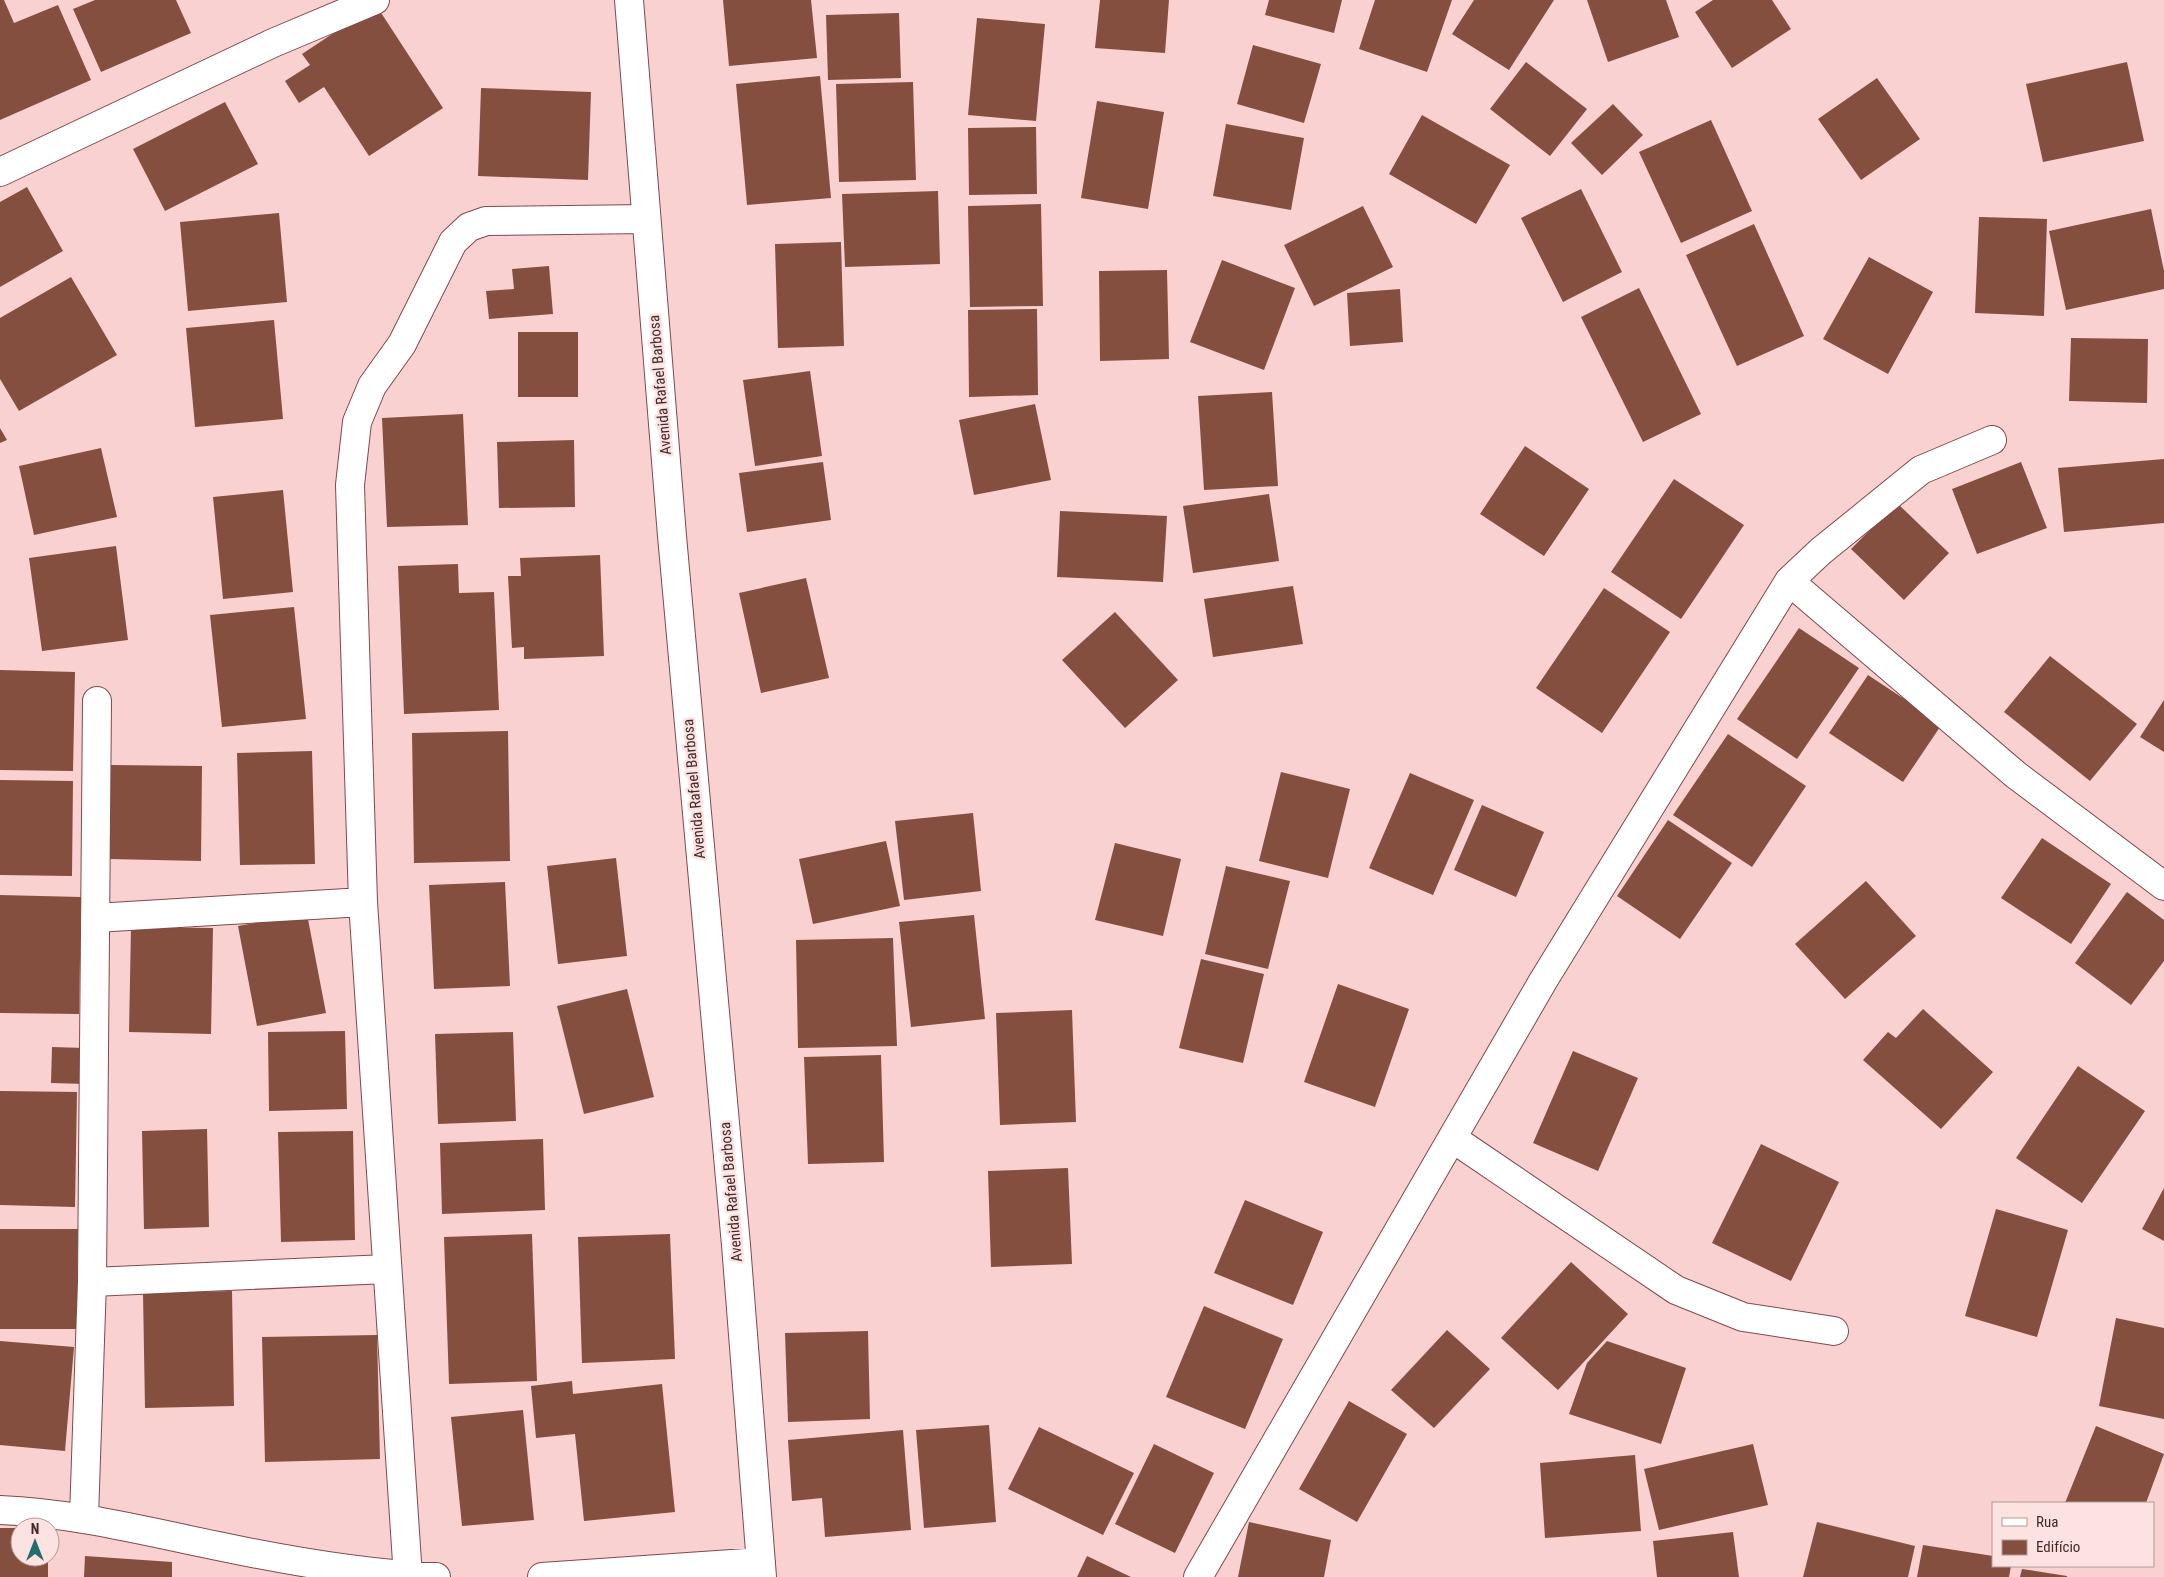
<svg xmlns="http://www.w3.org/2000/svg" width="2164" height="1577" viewBox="0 0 2164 1577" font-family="'Roboto Condensed',sans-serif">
	<rect width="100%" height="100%" fill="#f9d1d1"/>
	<path fill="#844f3f" d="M0,0h4l10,23 44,-18 33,75 -91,40z
		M95,0h81l15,33 -90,39 -28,-63z
		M723,0h88l6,58 -88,8z
		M1100,0h69l-4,53 -70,-5z
		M1269,0h73l-8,33 -69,-18z
		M1375,0h77l-25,72 -68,-23z
		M1474,0h80l-45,70 -57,-36z
		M1587,0h79l13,37 -71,25z
		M1713,0h59l19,29 -59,39 -37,-56z
		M376,5l67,103 -74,48 -45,-69 -25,16 -14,-22 25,-16 -8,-11z
		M899,13l2,65 -73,2 -2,-65z
		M977,18l68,6 -9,97 -68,-6z
		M1253,45l68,19 -17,59 -67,-19z
		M1526,62l61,47 -37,47 -60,-47z
		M2127,62l17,79 -101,21 -17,-78z
		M820,76l11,122 -84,7 -11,-121z
		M1877,78l43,61 -59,41 -43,-61z
		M913,82l3,98 -77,2 -3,-98z
		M481,88l110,4 -3,88 -110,-4z
		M1097,101l67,11 -16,97 -67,-11z
		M225,102l33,62 -93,47 -32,-62z
		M1613,104l30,31 -41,40 -31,-32z
		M1422,115l88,50 -34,59 -87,-50z
		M1711,120l41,91 -71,32 -42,-91z
		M1226,124l78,14 -13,72 -78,-14z
		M1036,127l1,67 -68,1 -1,-67z
		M27,187l36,64 -63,36v-85z
		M1581,189l41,83 -59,30 -42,-84z
		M938,191l2,73 -95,3 -3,-73z
		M1041,204l2,102 -73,1 -2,-101z
		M1363,206l30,61 -79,39 -30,-61z
		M2151,209l13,62v18l-98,21 -17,-79z
		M279,213l8,89 -99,9 -8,-89z
		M1979,217l68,2 -3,97 -69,-3z
		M1754,224l50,112 -67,30 -51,-111z
		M841,242l3,104 -66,2 -3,-104z
		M1869,257l64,35 -45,82 -65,-35z
		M1222,260l73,28 -31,82 -74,-28z
		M549,266l4,48 -64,5 -3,-28 28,-2 -2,-20z
		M1167,270l2,89 -69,2 -1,-90z
		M71,277l46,78 -98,56 -19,-32v-61z
		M1639,288l62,126 -58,28 -62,-125z
		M1400,289l3,53 -53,4 -3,-53z
		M1037,309l1,86 -69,2 -1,-87z
		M274,320l9,99 -88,8 -9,-99z
		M518,332h60v65h-60z
		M2071,338l77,1 -1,64 -78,-2z
		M810,371l12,85 -67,10 -12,-86z
		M1272,392l6,94 -74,4 -6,-94z
		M1035,404l16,76 -77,15 -15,-75z
		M463,414l5,111 -81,2 -5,-109z
		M0,428l7,12 -7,3z
		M574,440l1,67 -76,1 -2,-66z
		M1525,446l64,43 -45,67 -64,-42z
		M101,448l16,69 -83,18 -15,-69z
		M2164,459v64l-100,9 -6,-64z
		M823,462l8,58 -84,12 -8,-59z
		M2021,462l26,66 -70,26 -25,-65z
		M1674,479l70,46 -63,94 -70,-47z
		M283,490l10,102 -70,7 -10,-102z
		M1269,494l10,67 -86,12 -10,-67z
		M1897,503l52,50 -45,47 -53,-51z
		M1060,511l107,5 -4,66 -106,-5z
		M116,546l12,94 -86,11 -13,-93z
		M600,555l4,101 -80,3v-12l-12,1 -4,-72h13l-1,-18z
		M458,564l1,29 35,-1 5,118 -95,4 -6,-148z
		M806,578l23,100 -68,15 -22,-100z
		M1293,586l10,58 -90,13 -9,-58z
		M1604,588l66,44 -68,101 -66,-45z
		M294,607l12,112 -84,8 -12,-112z
		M1115,612l63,68 -53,48 -63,-68z
		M1799,628l60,40 -62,91 -60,-40z
		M2050,656l87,68 -47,57 -86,-69z
		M0,670l75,2 -2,99 -73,-1z
		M1868,675l74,49 -39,58 -74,-49z
		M2164,700v52l-24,-15z
		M508,731l2,130 -96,2 -2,-130z
		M1728,734l78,52 -54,81 -79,-52z
		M312,751l3,113 -75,1 -3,-112z
		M111,765l91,1 -1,95 -92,-2z
		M1281,772l69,17 -22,89 -69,-17z
		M1410,773l64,27 -41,95 -64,-27z
		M0,780l73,1 -1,95 -72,-1z
		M1482,805l62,27 -28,65 -62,-27z
		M973,813l8,78 -77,9 -9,-79z
		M1668,820l64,43 -52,76 -63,-43z
		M2042,838l69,46 -40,60 -70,-46z
		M886,841l14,65 -87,18 -14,-65z
		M1115,843l66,16 -18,77 -68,-16z
		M616,858l11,98 -69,8 -11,-98z
		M1226,866l64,15 -22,88 -63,-15z
		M1866,881l50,55 -71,63 -50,-55z
		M505,882l5,104 -76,3 -5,-104z
		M2127,892l37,28v41l-33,44 -56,-42z
		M0,895l81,2 -2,117 -79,-1z
		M307,914l19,99 -69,13 -19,-100z
		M974,915l11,104 -74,8 -12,-105z
		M131,927l82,1 -2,106 -82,-2z
		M893,938l4,108 -99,2 -2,-108z
		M1201,959l63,15 -21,89 -64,-15z
		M1338,984l71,25 -34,98 -71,-25z
		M627,989l27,108 -70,17 -27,-108z
		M1923,1009l70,63 -52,57 -78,-69 25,-28 8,6z
		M1072,1010l4,112 -76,3 -4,-112z
		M345,1031l2,78 -78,2 -1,-79z
		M513,1032l3,89 -78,3 -3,-90z
		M52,1047l33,1v36l-34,-1z
		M1573,1051l65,27 -40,93 -65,-28z
		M881,1055l3,107 -76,2 -4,-107z
		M2078,1066l67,45 -63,92 -66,-45z
		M0,1091l77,1 -2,115 -75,-2z
		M207,1129l2,98 -65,2 -2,-98z
		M353,1131l2,109 -74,2 -3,-110z
		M543,1139l2,71 -103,4 -2,-71z
		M1761,1144l78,38 -48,99 -79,-38z
		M1068,1168l4,96 -81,3 -3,-96z
		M2164,1188v53l-22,-12z
		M1245,1200l78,32 -30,73 -79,-32z
		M1996,1209l72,21 -31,107 -72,-21z
		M0,1229h78l-1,100h-77z
		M532,1234l5,147 -88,3 -5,-147z
		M670,1234l5,125 -93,4 -4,-126z
		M1571,1262l57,52 -70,76 -57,-52z
		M232,1291l2,115 -89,2 -2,-115z
		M1204,1306l79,33 -38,90 -79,-32z
		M2116,1318l48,10v91l-65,-13z
		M1447,1330l43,39 -56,59 -43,-38z
		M868,1331l2,88 -82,3 -3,-89z
		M377,1335l3,124 -115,3 -3,-125z
		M0,1341l74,6 -9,104 -65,-6z
		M1607,1341l79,27 -25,76 -92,-30 18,-51z
		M572,1381l1,13 89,-10 13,128 -91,9 -9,-87 -39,4 -5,-52z
		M1349,1401l58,33 -50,88 -58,-33z
		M523,1410l11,110 -72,6 -11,-109z
		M989,1425l7,97 -72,6 -8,-98z
		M2096,1426l68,28 -18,49h-81z
		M1039,1427l95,46 -31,62 -95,-46z
		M903,1430l8,100 -86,7 -3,-39 -30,3 -4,-61z
		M1154,1444l60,29 -39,80 -60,-29z
		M1753,1444l15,61 -109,25 -15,-61z
		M1635,1455l6,76 -96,7 -5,-75z
		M1249,1522l82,18 -7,37h-86z
		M1817,1522l98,24 -7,31h-105z
		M0,1528h20v29h28v20h-48z
		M1733,1532l6,45h-82l-4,-36z
		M1923,1545l70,11v10h18l-2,11h-92z
		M85,1556l87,6v15h-88z
		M1087,1556l44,21h-54z
		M2022,1569l45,7v1h-47z"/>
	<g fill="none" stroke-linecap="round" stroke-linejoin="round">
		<g stroke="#81494c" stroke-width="30">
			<path id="minor" d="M629,0l43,536 64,709 26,332
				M0,172l273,-129 102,-43
				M1789,581l32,-30 100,-81 71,-30
				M95,918l268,-16
				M1452,1138l224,152 67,27 91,14
				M92,1282l295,-13
				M0,1510c75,3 144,21 218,36 71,15 146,28 218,31
				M84,1517l8,-235 5,-581
				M408,1577l-45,-675 -13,-417 7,-63 15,-36 30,-42 51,-102 16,-15 17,-6 160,-2
				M542,1577l219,-15
				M1198,1577l345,-596 246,-400 227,194 148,111"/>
		</g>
		<use href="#minor" stroke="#fff" stroke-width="28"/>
	</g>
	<g text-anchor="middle" stroke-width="5" stroke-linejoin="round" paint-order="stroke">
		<g font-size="15" fill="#42292a" stroke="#fde2e2">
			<text transform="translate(660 385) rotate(-95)" y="5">Avenida Rafael Barbosa</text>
			<text transform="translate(694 789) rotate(-95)" y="5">Avenida Rafael Barbosa</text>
			<text transform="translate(731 1192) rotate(-95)" y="5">Avenida Rafael Barbosa</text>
		</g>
	</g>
	<rect x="1992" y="1502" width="162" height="65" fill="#fde2e2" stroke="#b29898"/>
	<rect x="2002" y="1518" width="25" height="8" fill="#ffffff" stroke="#b29898"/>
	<text x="2036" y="1527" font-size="15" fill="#42292a">Rua</text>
	<rect x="2002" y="1540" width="25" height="15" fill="#844f3f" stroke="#b29898"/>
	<text x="2036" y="1552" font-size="15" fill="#42292a">Edifício</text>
	<g transform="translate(35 1542)"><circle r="24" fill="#fde2e2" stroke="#b29898"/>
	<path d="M0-4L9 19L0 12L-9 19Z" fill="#216d6f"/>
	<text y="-8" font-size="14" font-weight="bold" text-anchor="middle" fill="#42292a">N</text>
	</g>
</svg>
